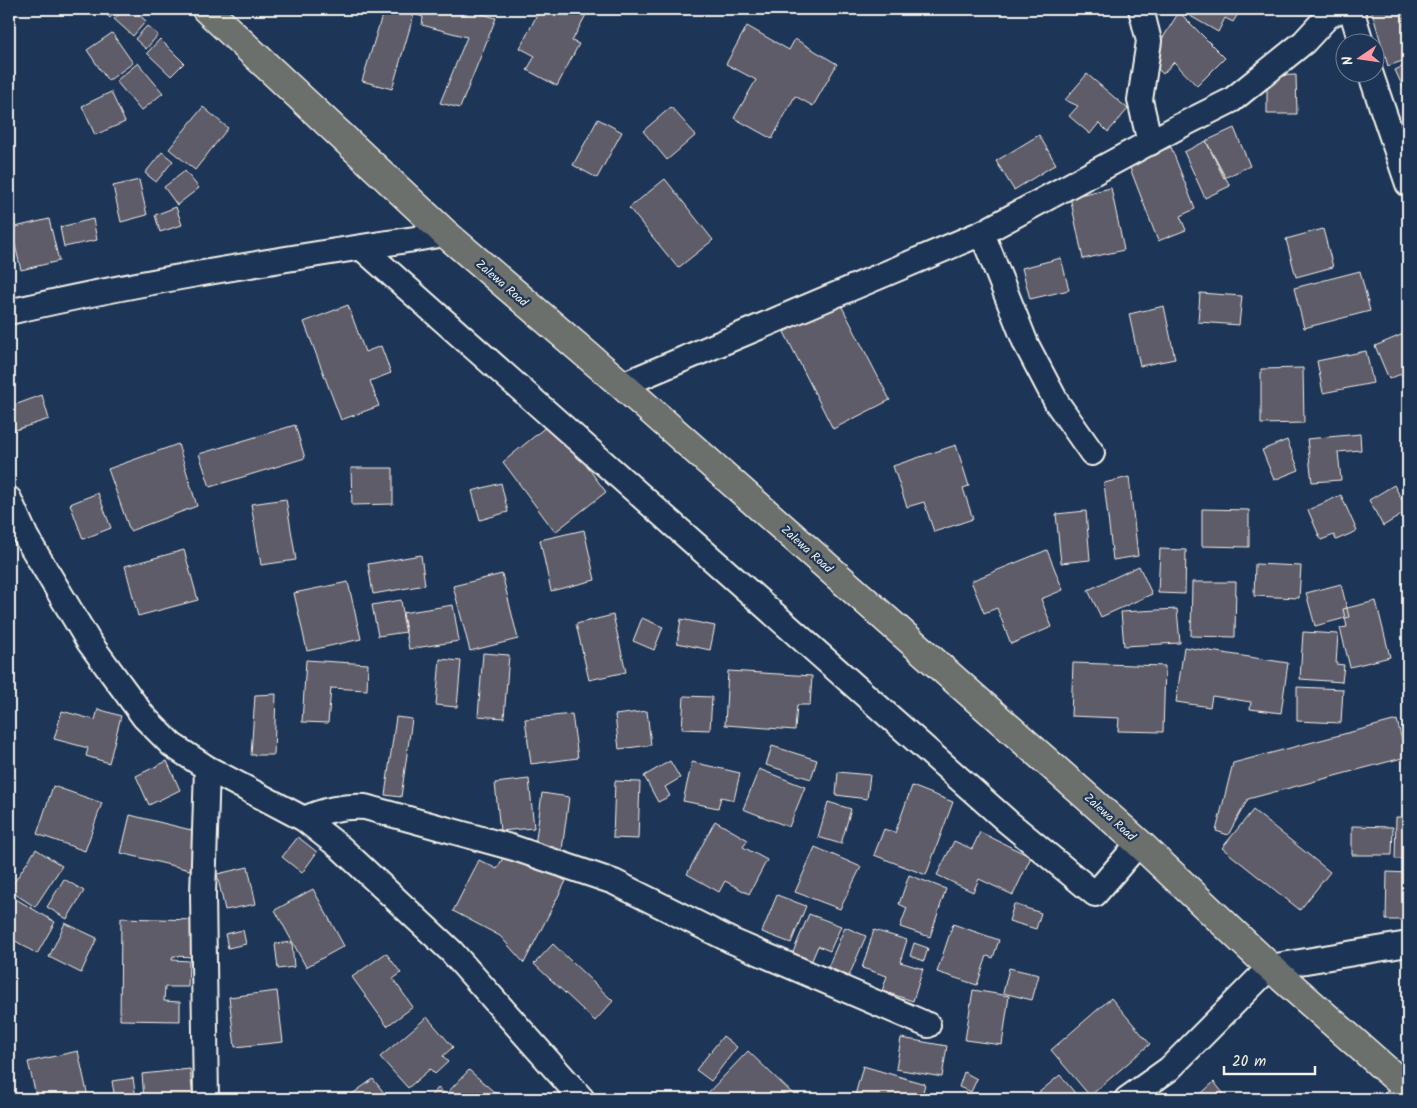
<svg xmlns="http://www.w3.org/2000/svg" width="1417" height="1108" viewBox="0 0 1417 1108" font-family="Kalam,sans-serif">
	<rect width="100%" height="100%" fill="#1d3557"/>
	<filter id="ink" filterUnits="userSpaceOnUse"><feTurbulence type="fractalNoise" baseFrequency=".02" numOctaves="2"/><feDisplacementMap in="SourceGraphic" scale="10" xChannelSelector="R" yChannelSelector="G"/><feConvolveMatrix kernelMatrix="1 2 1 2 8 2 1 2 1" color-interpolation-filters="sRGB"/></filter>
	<g filter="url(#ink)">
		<path fill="#5f5c6a" stroke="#f4f1e8" d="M100,9h19l-9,9z
			M124,9h9l13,12 -13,15 -19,-17z
			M384,9h82l30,9 -36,90 -20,-5 27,-66 -45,-12 1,-8 -9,-3 -22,75 -30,-8z
			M540,9h43l5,2 -16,30 7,3 -22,42 -30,-16 8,-14 -15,-8z
			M696,9h31l-1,5z
			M1178,9h63l-8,13 -8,-4 -7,14z
			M1371,9h37v50l-20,7z
			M1179,12l46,46 -28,28 -23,-24 -11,12 -14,-14z
			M147,26l11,9 -12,14 -11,-10z
			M747,26l42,24 6,-11 42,25 -24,42 -18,-10 -23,43 -38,-21 22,-38 -30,-16z
			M112,33l21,30 -25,18 -21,-31z
			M160,39l24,24 -13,13 -24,-23z
			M138,63l25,30 -22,18 -25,-30z
			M1408,64v34l-13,-28z
			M1087,74l41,35 -20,23 -9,-9 -9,11 -21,-18 9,-10 -13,-6z
			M1296,75l1,39h-30v-38z
			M111,92l14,30 -30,13 -13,-29z
			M203,107l25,21 -33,42 -26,-21z
			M671,107l25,28 -29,25 -24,-29z
			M598,119l24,13 -25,46 -24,-13z
			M1234,128l16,38 -26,12 -18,-37z
			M1039,135l17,29 -42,26 -18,-29z
			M1206,141l24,45 -25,12 -21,-46z
			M1171,147l24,62 -15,7 6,14 -28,11 -30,-78z
			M162,152l11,9 -17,21 -11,-9z
			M185,171l14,17 -22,17 -13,-18z
			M665,179l48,61 -35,28 -49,-60z
			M139,180l8,35 -26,7 -8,-36z
			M1111,188l13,62 -41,9 -13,-62z
			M176,207l6,18 -22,7 -5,-17z
			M49,219l10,42 -38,9 -10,-42z
			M93,219l4,21 -33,7 -4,-20z
			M1323,229l10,38 -37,10 -10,-38z
			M1061,258l8,32 -39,9 -8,-31z
			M1360,271l10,40 -66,17 -10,-40z
			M1200,293l42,3 -3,29 -41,-3z
			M840,303l50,97 -57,29 -49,-97z
			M348,305l17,47 16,-6 10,27 -21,8 9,25 -38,14 -37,-98z
			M1164,306l11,53 -35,7 -11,-52z
			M1408,332v39l-19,8 -14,-33z
			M1366,351l7,32 -50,10 -6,-32z
			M1303,368l1,55 -43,1v-55z
			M42,395l7,24 -40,13v-25z
			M553,421l53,71 -51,40 -52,-70z
			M295,425l10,33 -95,29 -11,-33z
			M1360,434l1,16 -23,2 3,28 -29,2 -5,-43z
			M1287,440l12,30 -25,10 -12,-30z
			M178,444l19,62 -67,25 -22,-62z
			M956,445l13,41 -6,2 10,31 -39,13 -10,-30 -17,5 -14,-41z
			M351,468h42v36l-41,1z
			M1129,477l9,79 -25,4 -9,-77z
			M501,483l7,29 -28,8 -8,-29z
			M1394,485l14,26 -25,15 -14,-26z
			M98,493l13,35 -28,11 -13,-35z
			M1341,495l16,36 -21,9 -2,-5 -13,5 -13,-30z
			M286,499l10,61 -35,5 -10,-61z
			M1202,509l47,1v37l-47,-1z
			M1086,511l4,49 -29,3 -5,-49z
			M584,530l11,50 -44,11 -11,-51z
			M1160,549l26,1 -1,44 -27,-1z
			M184,550l14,50 -60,16 -13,-50z
			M1047,550l16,40 -22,9 11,28 -41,17 -14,-36 -13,5 -13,-32z
			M421,555l4,30 -52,9 -5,-30z
			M1255,564l46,2 -2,32 -45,-2z
			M1139,566l13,28 -51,23 -13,-27z
			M502,574l16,65 -48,12 -17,-65z
			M1408,581v20l-4,-19z
			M348,582l13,57 -54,12 -13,-58z
			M1192,582h44l-1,55 -44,-1z
			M1341,584l8,33 -34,9 -9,-33z
			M401,600l5,32 -28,4 -6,-31z
			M1376,601l14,56 -40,10 -10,-39 7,-1 -4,-18z
			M453,605l6,36 -50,8 -7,-36z
			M1177,609l3,34 -56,3 -3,-34z
			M613,615l13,57 -37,8 -13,-56z
			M642,618l21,9 -9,23 -21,-9z
			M681,619l34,7 -5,24 -33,-7z
			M1303,632l35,2 -2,30 8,1 -2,17 -42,-3z
			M1184,647l104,16 -7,50 -31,-4 1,-7 -39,-6 -2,11 -34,-5z
			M483,653l26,2 -5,63 -26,-2z
			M440,659l21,2 -4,46 -21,-2z
			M306,660l62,4 -1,26 -36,-2 -3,35 -26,-1z
			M1073,663l92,3 -2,66 -45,-1 1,-13 -48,-2z
			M728,671l84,5 -2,29h-13l-2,25 -70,-5z
			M1297,687l46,2 -2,34 -44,-2z
			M276,694l-2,61h-23l4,-60z
			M684,696l28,1 -2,33 -28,-1z
			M98,709l23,7 -12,47 -23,-7 2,-8 -34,-9 8,-28 33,9z
			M647,711l4,34 -32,4 -4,-34z
			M572,714l6,44 -47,6 -6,-45z
			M396,717l16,2 -11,78 -16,-2z
			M1397,720l9,37 -158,42 -20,36 -12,-4 17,-68z
			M772,746l45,14 -6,19 -45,-14z
			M167,761l13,29 -31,15 -13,-29z
			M670,761l10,17 -15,9 5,9 -12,6 -14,-26z
			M692,762l48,11 -6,27 -13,-3 -3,11 -35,-7z
			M759,769l46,18 -16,40 -46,-18z
			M838,772l32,3 -3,24 -31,-4z
			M529,779l5,49 -34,3 -5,-48z
			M9,781h5v30h-5z
			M615,781l25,1 -2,57 -25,-1z
			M53,786l49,17 -17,48 -48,-17z
			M912,786l41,16 -27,73 -52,-20 10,-26 11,4z
			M542,793l27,4 -7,53 -27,-4z
			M828,802l23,7 -10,35 -23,-7z
			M1253,810l77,62 -30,38 -78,-62z
			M130,815l69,17 -9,38 -69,-17z
			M1396,817h12v42h-13z
			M715,821l33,19 -5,7 24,13 -18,34 -24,-13 -6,11 -32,-18z
			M1352,826l41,1 -1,28h-40z
			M980,832l51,25 -18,38 -34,-16 -6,13 -36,-17 17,-34 18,8z
			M298,837l19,15 -15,21 -20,-16z
			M815,847l46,20 -21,42 -45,-17z
			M36,849l26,17 -27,41 -26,-17z
			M507,850l59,31 -42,82 -24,-27 -47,-25 26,-51 18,9z
			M248,867l8,37 -31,6 -8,-36z
			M1387,872l21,1v47h-22z
			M909,875l37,14 -16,48 -30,-10 7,-19 -8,-4z
			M64,879l20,12 -17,28 -20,-12z
			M313,889l31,57 -38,21 -31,-57z
			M9,895l46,27 -18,32 -28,-17z
			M777,895l29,11 -15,37 -29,-11z
			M1014,904l27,9 -5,16 -27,-8z
			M809,914l32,12 -11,25 -12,-5 -8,19 -19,-8z
			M121,918l75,2 -1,37 -22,-1 -1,4 17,1 -1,26h-23l-1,14 16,1v19l-60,-1z
			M65,923l32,15 -16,35 -32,-16z
			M953,924l46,16 -6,18 -6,-2 -10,29 -40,-13z
			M845,927l21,9 -17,40 -21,-9z
			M243,930l3,14 -18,4 -3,-14z
			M874,930l33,10 -7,22 23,7 -10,32 -31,-10 5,-15 -25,-8z
			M292,942l2,25 -16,2 -3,-25z
			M914,943l14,5 -4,13 -14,-5z
			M553,944l60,57 -18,20 -61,-57z
			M386,953l15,20 -8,6 20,28 -26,19 -35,-49z
			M1009,968l30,7 -7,25 -29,-7z
			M973,990l36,6 -7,49 -37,-5z
			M277,991l6,51 -48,5 -6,-50z
			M1111,998l39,46 -60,52 -39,-46z
			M427,1017l26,30 -10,9 5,6 -13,12 -5,-5 -22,19 -28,-31z
			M723,1036l14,11 -26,34 -15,-11z
			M901,1038l46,8 -5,31 -46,-8z
			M78,1051l10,46 -12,2h-39l-9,-37z
			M748,1051l48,46 -2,2h-92z
			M863,1066l62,18 -3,12 13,3h-81z
			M190,1069l3,30h-49l-2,-25z
			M469,1070l33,29h-43l-10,-8z
			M964,1072l13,7 -6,13 -12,-5z
			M1060,1075l20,24h-49z
			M133,1078l3,21h-21l-3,-18z
			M373,1079l16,20h-44z
			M1214,1082l14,17h-33z
			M438,1088l13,11h-23z
			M291,1095l1,4h-17z"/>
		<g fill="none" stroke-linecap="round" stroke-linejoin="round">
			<g stroke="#f4f1e8" stroke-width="28">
				<path id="street" d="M1141,9l8,32 -9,59 10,43
					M1351,9l10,33
					M1370,72l38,112
					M982,233l44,111 31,59 35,50
					M362,248l646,574 87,72 44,-51
					M9,312c144,-34 291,-55 437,-78
					M622,385l360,-152 196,-106 54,-27 72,-58 24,-26 14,-7
					M9,499l17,38 63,105 55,75 28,28 35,23 97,51 37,29 110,103 131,148
					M304,819c21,-9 37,-13 61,-12l149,41 100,34 118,59 196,84
					M206,1099l-3,-205 4,-126
					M1127,1099l42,-30 101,-102 138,-23"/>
			</g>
			<g stroke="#f4f1e8" stroke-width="31">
				<path id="highway" d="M206,9l240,225 176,151 517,458 131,124 138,122"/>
			</g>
			<use href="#street" stroke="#1d3557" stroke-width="24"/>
			<use href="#highway" stroke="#6c706d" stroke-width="28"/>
		</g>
	</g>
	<g text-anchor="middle" stroke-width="4.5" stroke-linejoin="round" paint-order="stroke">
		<g font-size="12" fill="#f4f1e8" stroke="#1d3557">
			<text transform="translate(502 283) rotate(41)" y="4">Zalewa Road</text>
			<text transform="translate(807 549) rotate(42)" y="4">Zalewa Road</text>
			<text transform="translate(1110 817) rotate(42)" y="4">Zalewa Road</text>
		</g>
	</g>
	<rect width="1417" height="1108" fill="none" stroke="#1d3557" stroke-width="30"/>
	<rect x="15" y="15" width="1387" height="1078" fill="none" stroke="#f4f1e8" stroke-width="2" filter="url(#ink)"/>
	<g transform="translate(1360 58) rotate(257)"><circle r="24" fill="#1d3557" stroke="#738091"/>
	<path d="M0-4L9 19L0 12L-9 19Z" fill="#ff9aa2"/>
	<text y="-8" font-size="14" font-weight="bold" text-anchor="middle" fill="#f4f1e8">N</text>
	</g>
	<path d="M1224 1066v8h91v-8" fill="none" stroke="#f4f1e8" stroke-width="2.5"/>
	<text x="1232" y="1066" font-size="15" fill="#f4f1e8" stroke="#1d3557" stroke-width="4" paint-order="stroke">20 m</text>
</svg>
